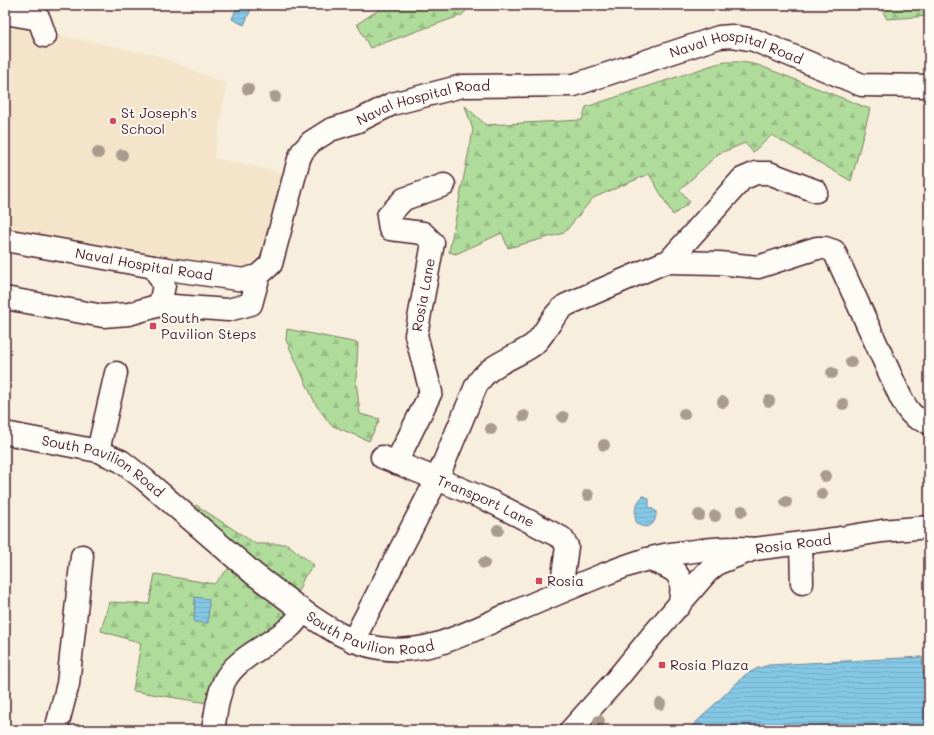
<svg xmlns="http://www.w3.org/2000/svg" width="934" height="735" viewBox="0 0 934 735" font-family="Mali,sans-serif">
	<defs>
		<pattern id="forest-firs" width="22" height="20" patternUnits="userSpaceOnUse"><rect width="22" height="20" fill="#afdc9b"/><path d="M5 1l3.5 6h-7zM16 11l3.5 6h-7z" fill="#98bc86"/></pattern>
		<pattern id="water-rules" width="6" height="5" patternUnits="userSpaceOnUse"><rect width="6" height="5" fill="#84c8e5"/><path d="M0 2.5h6" fill="none" stroke="#74abc5"/></pattern>
	</defs>
	<rect width="100%" height="100%" fill="#f8eedd"/>
	<filter id="ink" filterUnits="userSpaceOnUse"><feTurbulence type="fractalNoise" baseFrequency=".025" numOctaves="2"/><feDisplacementMap in="SourceGraphic" scale="8" xChannelSelector="R" yChannelSelector="G"/><feConvolveMatrix kernelMatrix="1 2 1 2 8 2 1 2 1" color-interpolation-filters="sRGB"/></filter>
	<g filter="url(#ink)">
		<path fill="#f4e5ca" d="M5,25l148,29 74,30 -13,74 72,15 -19,87 -26,13 -236,-43z"/>
		<path fill="url(#forest-firs)" stroke="#7c7e63" d="M381,5h91l-10,10 -92,33 -13,-24 23,-15z
			M873,5h56v11l-42,3 -7,-12z
			M726,62h16l16,3 112,44 -19,72 -79,-46 -19,17 -8,-9 -27,11 -38,36 10,12 -17,13 -24,-41 -56,24 -29,35 -56,15 -6,-15 -46,21 -7,-2 24,-122 -8,-24 21,19 96,-5 4,-13 130,-43z
			M287,329l71,14 -2,37 4,34 20,5 -11,22 -38,-16 -15,-20 -30,-65z
			M196,505l60,39h31l27,21 -10,12 -15,38 -82,88 -74,-12 8,-48 -40,-12 8,-29 40,2 6,-30 59,10 28,-30 -52,-41z"/>
		<path fill="url(#water-rules)" stroke="#6d849b" d="M238,5h15l-9,20 -12,-6z
			M643,496h2l4,3v8l7,4c1,13 -8,20 -19,13 -4,-10 -2,-20 6,-28z
			M195,597l14,2 -1,24 -14,-1z
			M922,657l1,15 6,10v48h-241l57,-55 11,-6 13,-4z"/>
		<g fill="none" stroke-linecap="round" stroke-linejoin="round">
			<g stroke="#4a1f2b" stroke-width="25">
				<g id="minor">
					<path d="M5,13l34,6 6,17"/>
					<path id="s1" d="M5,240l149,27 90,13 15,-5 12,-11 28,-105 3,-7 9,-10 19,-12 28,-9 34,-17 70,-18 112,-1 145,-48 13,-1 22,4 108,45 67,1"/>
					<path d="M668,262l51,1 39,4 59,-19h8l9,3 67,147c4,7 8,16 16,20 5,2 8,2 12,5"/>
					<path d="M5,298l98,18 26,-2 31,-9 4,-20 -10,-18"/>
					<path d="M160,305l68,5 23,-6 8,-29"/>
					<path id="s2" d="M5,433l93,18 23,10 23,18 110,95 49,37"/>
					<path d="M98,451l18,-78"/>
					<path d="M382,457l55,22 39,-93c12,-22 37,-27 57,-41 12,-9 18,-30 33,-40l97,-42 5,-1 74,-83 14,-6h13l47,18"/>
					<path id="s3" d="M396,463l35,-71 -15,-57 17,-92 -10,-10 -33,-4 -2,-13 16,-17 40,-14"/>
					<path d="M801,544l1,39"/>
					<path id="s4" d="M353,641l84,-162 55,23 70,36 5,8 -4,30 1,14"/>
					<path d="M56,730l12,-46 14,-128"/>
				</g>
			</g>
			<g stroke="#4a1f2b" stroke-width="25">
				<g id="major">
					<path d="M647,559c28,10 40,13 32,47"/>
					<path id="s5" d="M213,730c3,-16 4,-33 11,-48 11,-24 46,-37 65,-54 6,-5 10,-11 14,-17 23,16 47,32 76,37 46,8 86,-14 126,-32 32,-14 63,-27 95,-40 20,-8 40,-16 60,-20 14,-3 28,-4 42,-6 18,-2 34,-3 52,-1"/>
					<path id="s6" d="M571,730l45,-50 35,-43 56,-65 11,-9 36,-14 80,-10 48,-8 47,-4"/>
				</g>
			</g>
			<use href="#minor" stroke="#fdfcf7" stroke-width="22"/>
			<use href="#major" stroke="#fdfcf7" stroke-width="22"/>
		</g>
		<g fill="#a99c8e">
			<circle cx="248" cy="89" r="6"/>
			<circle cx="275" cy="97" r="6"/>
			<circle cx="98" cy="153" r="6"/>
			<circle cx="122" cy="155" r="6"/>
			<circle cx="851" cy="362" r="6"/>
			<circle cx="832" cy="373" r="6"/>
			<circle cx="769" cy="401" r="6"/>
			<circle cx="723" cy="402" r="6"/>
			<circle cx="843" cy="404" r="6"/>
			<circle cx="684" cy="414" r="6"/>
			<circle cx="524" cy="416" r="6"/>
			<circle cx="563" cy="417" r="6"/>
			<circle cx="491" cy="429" r="6"/>
			<circle cx="604" cy="445" r="6"/>
			<circle cx="825" cy="476" r="6"/>
			<circle cx="822" cy="494" r="6"/>
			<circle cx="588" cy="495" r="6"/>
			<circle cx="786" cy="502" r="6"/>
			<circle cx="742" cy="511" r="6"/>
			<circle cx="699" cy="515" r="6"/>
			<circle cx="715" cy="516" r="6"/>
			<circle cx="498" cy="530" r="6"/>
			<circle cx="484" cy="563" r="6"/>
			<circle cx="660" cy="704" r="6"/>
			<circle cx="599" cy="721" r="6"/>
		</g>
	</g>
	<g fill="#d1495b" stroke="#fdfcf7" stroke-width="1.5">
		<circle cx="113" cy="121" r="4"/>
		<rect x="149" y="322" width="8" height="8" rx="2"/>
		<rect x="535" y="577" width="8" height="8" rx="2"/>
		<rect x="658" y="661" width="8" height="8" rx="2"/>
	</g>
	<g text-anchor="middle" stroke-width="3.5" stroke-linejoin="round" paint-order="stroke">
		<g font-size="14" fill="#4a1f2b" stroke="#fdfcf7">
			<text dy="5" stroke="none"><textPath href="#s1" startOffset="849">Naval Hospital Road</textPath></text>
			<text dy="5" stroke="none"><textPath href="#s1" startOffset="525">Naval Hospital Road</textPath></text>
			<text dy="5" stroke="none"><textPath href="#s1" startOffset="141">Naval Hospital Road</textPath></text>
			<text dy="5" stroke="none"><textPath href="#s3" startOffset="179">Rosia Lane</textPath></text>
			<text dy="5" stroke="none"><textPath href="#s2" startOffset="105">South Pavilion Road</textPath></text>
			<text dy="5" stroke="none"><textPath href="#s4" startOffset="236">Transport Lane</textPath></text>
			<text dy="5" stroke="none"><textPath href="#s6" startOffset="301">Rosia Road</textPath></text>
			<text dy="5" stroke="none"><textPath href="#s5" startOffset="230">South Pavilion Road</textPath></text>
		</g>
		<g font-size="14" fill="#4a1f2b" stroke="#fdfcf7" text-anchor="start">
			<text x="121" y="118">St Joseph's<tspan x="121" dy="16">School</tspan></text>
			<text x="161" y="323">South<tspan x="161" dy="16">Pavilion Steps</tspan></text>
			<text x="547" y="586">Rosia</text>
			<text x="670" y="670">Rosia Plaza</text>
		</g>
	</g>
	<rect width="934" height="735" fill="none" stroke="#fdfcf7" stroke-width="20"/>
	<rect x="10" y="10" width="914" height="715" fill="none" stroke="#4a1f2b" stroke-width="1.5" filter="url(#ink)"/>
</svg>
